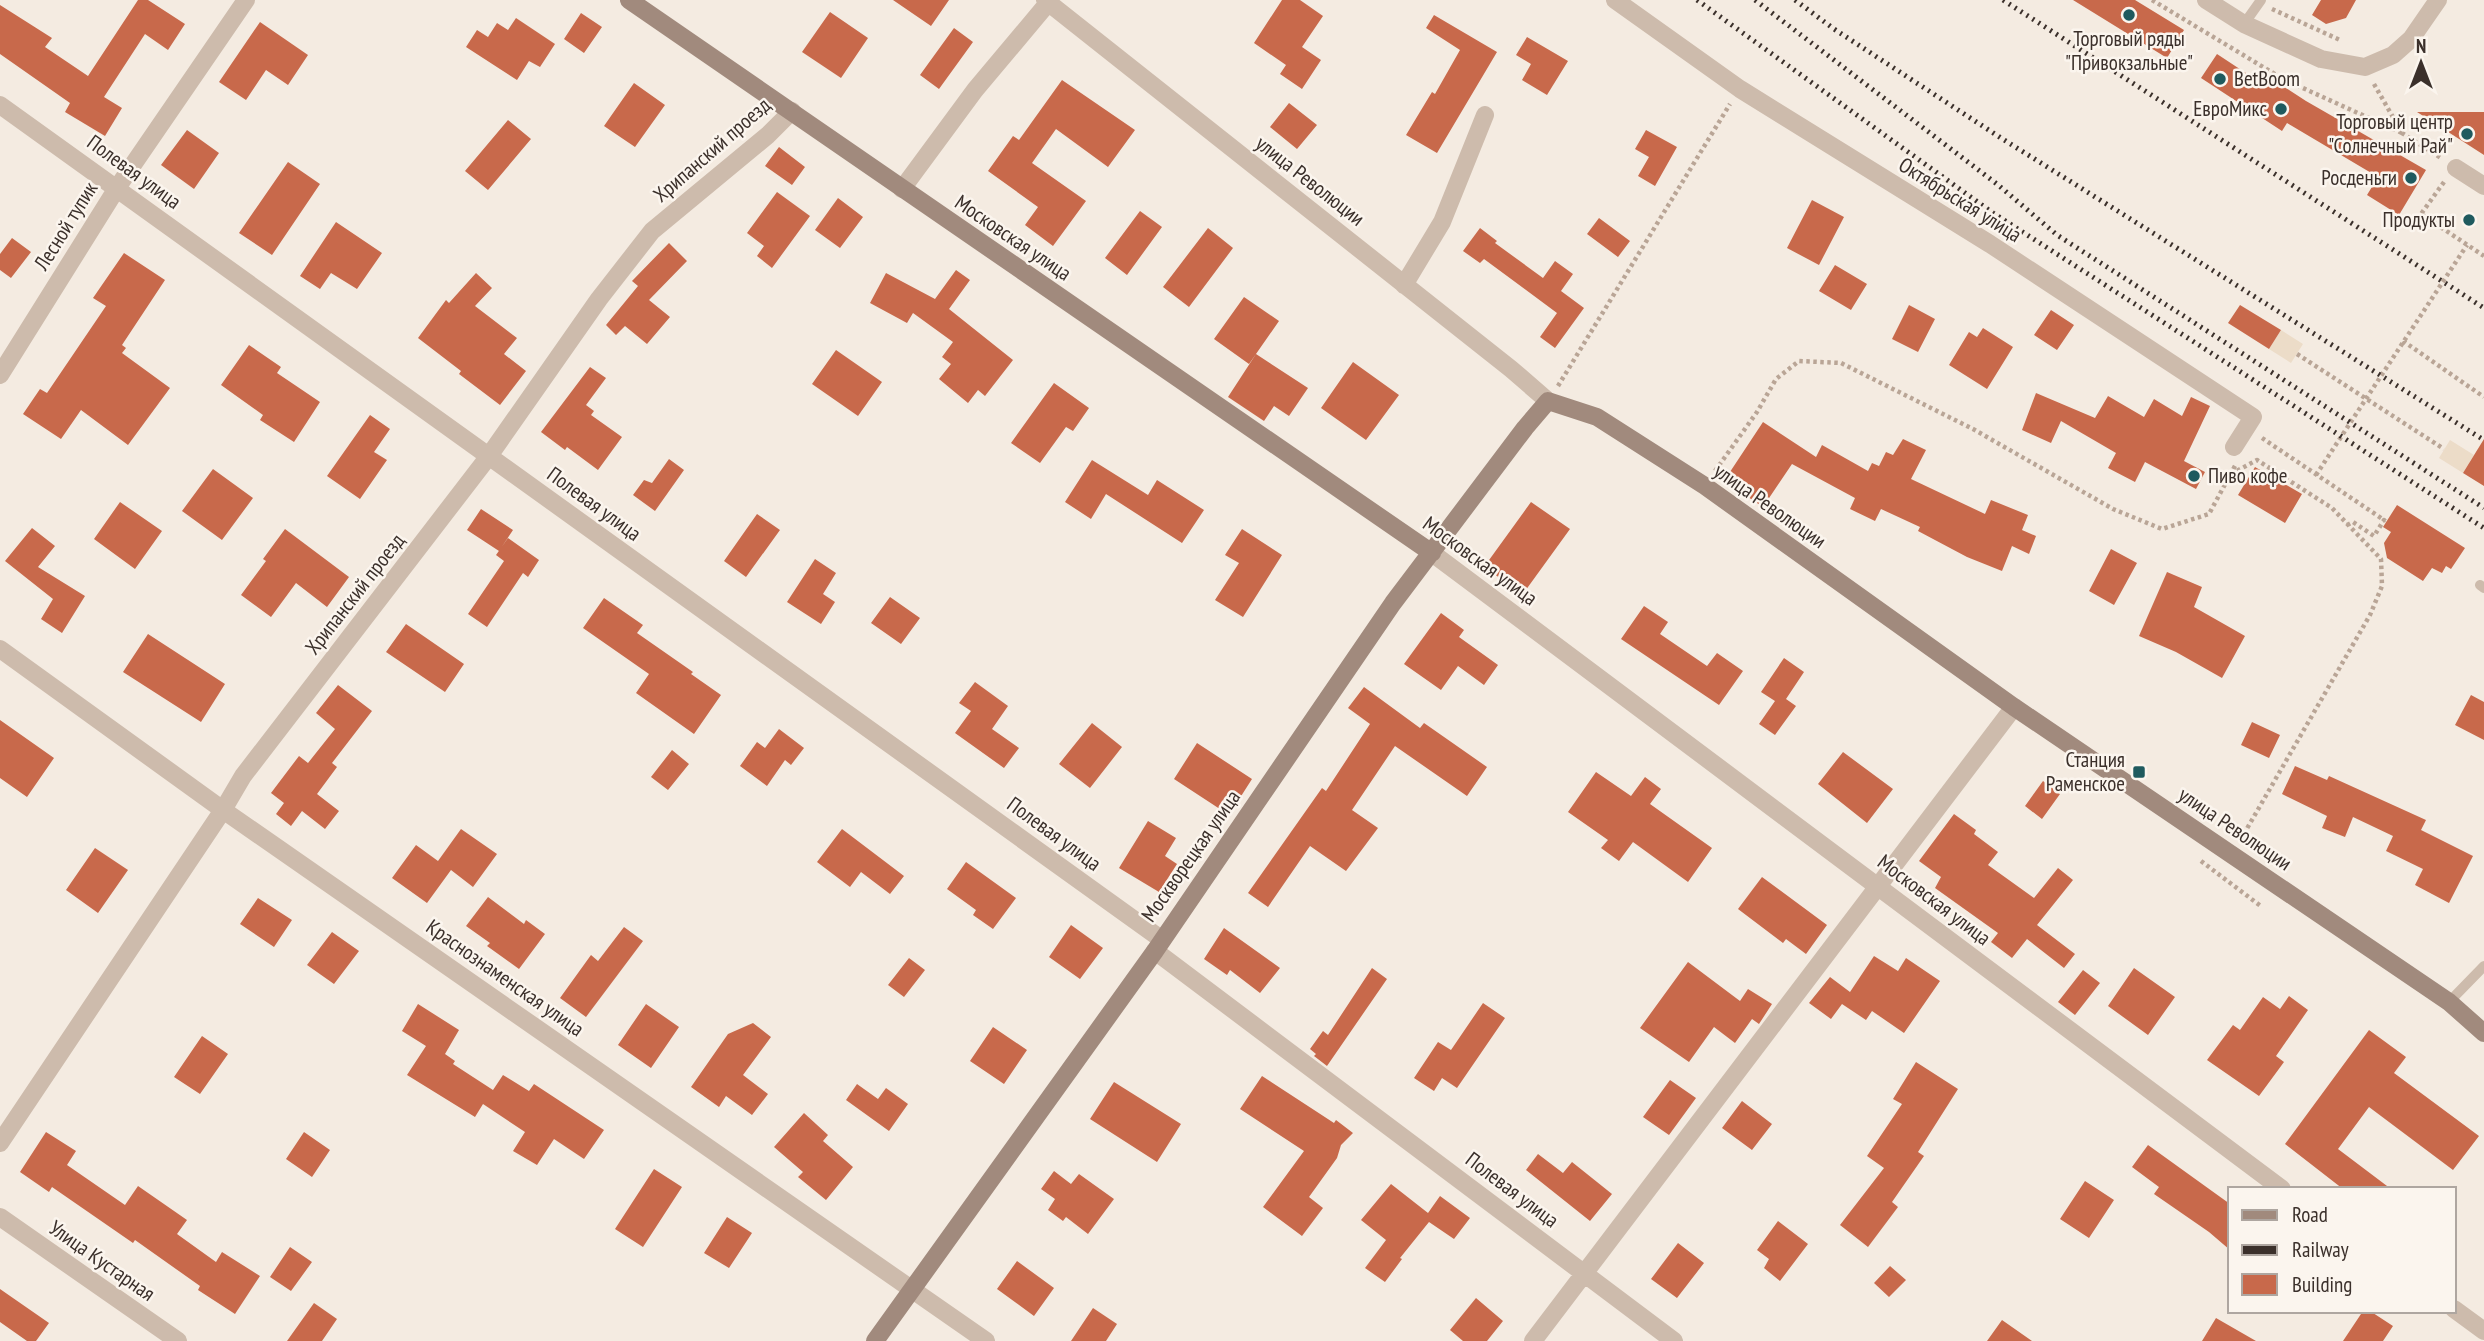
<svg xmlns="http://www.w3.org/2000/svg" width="2484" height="1341" viewBox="0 0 2484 1341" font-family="'PT Sans Narrow',sans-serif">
	<rect width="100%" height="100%" fill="#f4ebe1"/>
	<path fill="#ecdcc8" d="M2281,330l22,14 -12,19 -22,-14z
		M2450,440l24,15 -11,18 -24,-15z"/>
	<path fill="#c8694b" d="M138,0h10l37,24 -17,26 -23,-16 -41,63 18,11 -17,28 -40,-24 5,-9 -70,-49v-49l52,33 -7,9 43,29z
		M893,0h56l-18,26z
		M1282,0h18l23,16 -21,31 19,13 -19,29 -22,-15 6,-9 -32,-22z
		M2073,0h62l49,30 -17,28z
		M2321,0h35l-10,18 -20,6 -14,-9z
		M830,12l38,26 -27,40 -39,-26z
		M581,13l21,14 -18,26 -20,-14z
		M1434,15l63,37 -60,101 -31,-18 26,-43 3,2 25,-44 -34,-22z
		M516,18l39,26 -15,23 -11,-6 -12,19 -51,-33 11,-17 11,7 9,-14 11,7z
		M260,22l48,33 -20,30 -22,-15 -20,30 -27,-18z
		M954,28l19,14 -34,47 -19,-14z
		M1527,37l41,24 -21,34 -25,-15 9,-16 -15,-9z
		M2217,54l47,31 5,-8 37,24 120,69 -27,45 -32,-20 11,-18 -91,-54 -5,8 -81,-53z
		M1062,80l73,50 -27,37 -52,-38 -24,34 54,38 -33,45 -28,-21 13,-18 -50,-36 25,-35 6,4z
		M634,83l31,22 -30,42 -31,-21z
		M1289,103l28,22 -20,24 -27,-22z
		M2417,112h67v43z
		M508,120l23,19 -43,51 -23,-19z
		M187,130l32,23 -25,36 -33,-24z
		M1646,130l31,17 -22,39 -17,-10 11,-19 -14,-8z
		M779,147l26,20 -13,18 -27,-19z
		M288,162l32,22 -48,71 -33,-22z
		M777,192l33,24 -38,52 -15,-12 7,-10 -17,-13z
		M838,198l25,19 -23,31 -25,-18z
		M1812,200l32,17 -25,48 -32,-17z
		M1140,211l22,16 -35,48 -22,-17z
		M1599,218l31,23 -12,16 -31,-23z
		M336,222l46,31 -25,36 -26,-16 -11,16 -20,-13z
		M1208,228l25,20 -44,59 -26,-20z
		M1480,228l17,13 -2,2 48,35 12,-17 18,13 -12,17 23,17 -29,40 -15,-11 17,-24 -73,-54 -4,4 -17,-12z
		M12,238l19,14 -20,26 -11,-8v-16z
		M669,243l18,18 -38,39 21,17 -23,27 -22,-18 -9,9 -10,-10 32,-39 -6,-5z
		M124,253l41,27 -43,65 4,3 -4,5 48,35 -42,57 -47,-35 -20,29 -38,-25 17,-25 7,4 59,-87 -13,-8z
		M1835,265l32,19 -16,26 -32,-19z
		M956,270l14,10 -21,29 64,51 -28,36 -7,-6 -10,13 -29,-24 12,-15 -9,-7 11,-15 -40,-29 -6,10 -37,-20 16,-30 49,26z
		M476,273l16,15 -17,18 42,32 -13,16 22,17 -26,34 -41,-31 2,-3 -43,-33 28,-38 3,3z
		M1244,297l35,24 -30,43 -35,-25z
		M1909,305l26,14 -17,33 -26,-13z
		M2240,305l41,25 -12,19 -41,-26z
		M2051,310l23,15 -17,25 -23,-15z
		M1983,328l30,19 -26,42 -38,-24 20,-33 8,5z
		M249,345l32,22 -4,6 43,29 -26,40 -34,-22 3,-5 -42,-30z
		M836,350l46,32 -24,34 -46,-32z
		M1256,354l52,34 -19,28 -15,-10 -10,15 -36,-24z
		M1353,362l46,33 -33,45 -45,-32z
		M590,367l16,11 -20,27 8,6 -3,4 31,22 -24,33 -31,-23 -2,3 -24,-18z
		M1054,383l35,25 -16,23 -7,-4 -26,36 -29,-20z
		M2036,393l59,25 13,-22 36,21 10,-18 28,17 9,-19 19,9 -26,55 21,11 -9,17 -51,-27 -10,20 -27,-14 8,-15 -55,-32 -10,22 -29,-13z
		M370,415l20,14 -16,23 13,8 -27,39 -33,-23z
		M1763,422l53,35 6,-12 46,26 4,-8 7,3 7,-14 7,3 10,-16 23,11 -15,29 74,35 6,-14 37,15 -6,15 14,6 -7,18 -17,-8 -10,25 -35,-14 -49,-26 2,-4 -39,-18 -6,12 -25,-12 5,-11 -63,-34 -29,43 -39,-26z
		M2484,439v47l-21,-13z
		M669,459l15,11 -29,41 -22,-16 11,-15 8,3z
		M1092,460l56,35 9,-15 47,30 -22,33 -76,-49 -15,25 -26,-17z
		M2255,467l47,27 -17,29 -47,-28z
		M213,469l40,29 -31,42 -40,-29z
		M120,502l42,29 -27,38 -41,-30z
		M1531,502l39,27 -47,65 -39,-27z
		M2397,505l68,43 -14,21 -5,-3 -4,7 -10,-5 -9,13 -36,-23 -3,-15 7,-11 -8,-5z
		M481,509l32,21 -14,21 -32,-21z
		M757,514l23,16 -34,47 -22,-16z
		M32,528l23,18 -17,21 47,29 -23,37 -21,-14 12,-20 -48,-38z
		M285,529l64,48 -22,30 -31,-24 -25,34 -30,-22 25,-34 -3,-2z
		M1242,529l40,26 -39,62 -28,-17 24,-37 -14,-8z
		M508,538l31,22 -11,17 -5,-4 -36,54 -19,-13 36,-53 -8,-6z
		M2111,549l26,14 -23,42 -25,-14z
		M815,559l21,14 -13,21 12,8 -14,22 -34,-22z
		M2167,572l35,15 -8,20 51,29 -23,42 -46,-26 -37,-16z
		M890,597l30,21 -19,26 -30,-21z
		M604,598l39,27 -6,8 56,39 -2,2 30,21 -27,39 -58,-41 13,-19 -66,-46z
		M1644,606l24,16 -8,12 47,32 10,-13 26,18 -24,34 -98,-66z
		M1441,613l23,17 -5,7 39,28 -14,20 -26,-19 -17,24 -37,-26z
		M406,624l58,40 -19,28 -59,-40z
		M148,634l77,50 -24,38 -78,-50z
		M1784,658l20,14 -18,27 10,7 -21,29 -16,-11 16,-23 -14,-9z
		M975,682l33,24 -16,23 27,19 -15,20 -49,-35 16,-22 -12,-8z
		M338,685l34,26 -40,52 5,4 -20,27 22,17 -14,18 -23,-18 -11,15 -15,-12 8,-11 -13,-10 28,-37 9,7 27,-34 -19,-16z
		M1364,687l56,41 4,-5 63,44 -20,29 -72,-50 -43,64 26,18 -32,43 -36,-25 -42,61 -20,-14 74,-105 4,3 44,-67 -22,-16z
		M2471,695l13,7v38l-29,-15z
		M0,720l54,38 -27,39 -27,-19z
		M2252,722l28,13 -11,23 -28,-13z
		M1092,723l30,24 -32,41 -31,-24z
		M779,729l25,19 -13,17 -6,-5 -18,26 -27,-20 17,-24 8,6z
		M1197,743l55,36 -23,36 -55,-36z
		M672,750l17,14 -21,26 -17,-13z
		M1843,752l50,37 -26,34 -49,-39z
		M2295,766l32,14 2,-4 97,44 -5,10 52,26 -24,47 -34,-18 8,-16 -37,-18 7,-15 -40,-19 -8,20 -23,-9 5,-12 -45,-22z
		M1596,772l35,24 14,-19 16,12 -11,15 62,44 -24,34 -55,-40 -14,19 -18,-13 7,-8 -40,-28z
		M2043,781l17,13 -18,25 -17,-13z
		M1954,814l22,16 -2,4 24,18 -10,13 46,33 24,-30 15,12 -36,45 38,29 -11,14 -37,-29 -15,19 -21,-16 7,-9 -63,-45 6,-11 -22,-16z
		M1148,821l28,17 -11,18 12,8 -18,28 -40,-24z
		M461,829l36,25 -24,33 -22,-17 -24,33 -35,-25 24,-33 22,16z
		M842,829l62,47 -14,18 -29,-22 -11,15 -33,-25z
		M95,848l33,22 -30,43 -32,-23z
		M966,862l50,36 -23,31 -20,-14 3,-5 -29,-21z
		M1762,877l65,48 -21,29 -20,-15 -3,4 -45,-34z
		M488,897l36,27 2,-4 19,14 -26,35 -32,-23 3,-3 -24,-17z
		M258,898l34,22 -18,27 -34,-23z
		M1071,925l32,23 -23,31 -31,-22z
		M624,927l19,14 -57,76 -26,-19 31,-43 7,6z
		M1224,928l56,40 -20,25 -30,-23 -3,5 -23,-16z
		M332,932l27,19 -25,33 -27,-19z
		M1874,956l24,15 8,-13 34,23 -36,52 -32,-22 -6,9 -24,-16 -11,15 -22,-16 21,-26 20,15z
		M909,958l16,12 -21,27 -16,-12z
		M1688,962l52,39 8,-12 24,15 -13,20 -7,-5 -17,24 -21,-16 -25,35 -49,-34z
		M1372,968l15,11 -60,87 -13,-10 2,-2 -6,-5 13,-18 5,4z
		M2134,968l41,29 -27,38 -40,-29z
		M2083,970l17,13 -25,32 -17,-13z
		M2289,996l19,14 -32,46 8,6 -25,34 -52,-36 26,-35 7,5 23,-33 17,12z
		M1483,1003l22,15 -48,70 -15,-10 -8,13 -20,-13 24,-36 13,8z
		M418,1004l41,26 -14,24 10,7 -2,3 40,26 10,-15 26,16 5,-7 70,46 -20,29 -30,-20 -17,26 -24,-14 12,-19 -42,-28 -8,13 -68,-42 19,-29 -24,-15z
		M646,1004l33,23 -28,41 -33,-23z
		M753,1023l18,14 -28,38 25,19 -16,21 -26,-19 -7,11 -28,-20 37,-53z
		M993,1027l34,23 -23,34 -34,-23z
		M2369,1030l37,27 -12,16 85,63 -26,34 -84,-63 -31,42 53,40h-48l-58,-45z
		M202,1036l26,18 -28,40 -26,-17z
		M1916,1062l42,27 -40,63 6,4 -32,46 6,5 -30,40 -28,-22 44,-57 -17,-12 35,-52 -9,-5z
		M1262,1076l72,47 2,-3 17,13 -12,12 -4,13 -28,39 14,11 -21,28 -39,-29 41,-56 -64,-42z
		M1670,1080l26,18 -27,37 -26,-18z
		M1114,1082l67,42 -24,38 -67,-43z
		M857,1084l21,15 8,-11 22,16 -19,27 -43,-31z
		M1742,1101l30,23 -20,26 -30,-22z
		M804,1113l24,22 -5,6 30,26 -27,33 -28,-23 5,-5 -29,-25z
		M46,1132l30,19 -9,14 58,40 13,-19 49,34 -10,14 39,28 6,-10 38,24 -25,38 -37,-24 2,-4 -65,-46 -2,3 -81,-56 -3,5 -29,-20z
		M304,1132l26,18 -18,27 -26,-18z
		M2148,1145l82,59v46l-21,-18 -55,-38 5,-7 -27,-20z
		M1538,1154l25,19 9,-11 40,32 -22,27 -64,-51z
		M654,1169l28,18 -39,60 -28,-18z
		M1054,1171l17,13 8,-10 35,25 -26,35 -22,-17 -3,4 -15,-11 7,-11 -14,-10z
		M2085,1181l29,19 -25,38 -29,-19z
		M1391,1184l37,29 12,-17 30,22 -16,21 -25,-17 -29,36 2,1 -17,23 -20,-14 21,-28 -25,-20z
		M727,1217l25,16 -23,35 -25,-15z
		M1778,1221l30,23 -28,37 -16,-13 5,-9 -12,-9z
		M1678,1243l26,20 -27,35 -26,-19z
		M290,1247l22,15 -21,29 -21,-14z
		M1017,1261l37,27 -20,28 -37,-27z
		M1890,1266l16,14 -17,17 -15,-14z
		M0,1289l49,34 -13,18h-9l-27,-19z
		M1476,1298l27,23 -16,20h-24l-13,-11z
		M314,1303l23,16 -15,22h-35z
		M1093,1308l24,16 -11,17h-35z
		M2363,1311h7l23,15 -10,15h-40z
		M2216,1318l40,23h-54z
		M2002,1320l30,21h-45z"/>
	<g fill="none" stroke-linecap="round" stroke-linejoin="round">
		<path stroke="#b9a596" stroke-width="4.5" stroke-dasharray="3.5 3.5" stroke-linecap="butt" d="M2152,0l131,79 119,54
			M2272,9l68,31
			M2374,84l28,49 39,25
			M2444,182l-23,32 63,42
			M2403,341l81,56
			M2297,354l147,95
			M1558,386l172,-282
			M2262,438l122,82
			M1715,471l42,-59 19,-33 23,-18 42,2 132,66 140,80 49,20 47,-15 27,-50
			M2231,474l26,-14 75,48 49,51 1,27 -12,29 -129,224
			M2316,475l151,-230
			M2347,525l6,-3 21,14 10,-16 2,2
			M2201,861l61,46"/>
		<path stroke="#cdbbac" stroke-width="10" d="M2244,24l17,-24
			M2480,585l4,3
			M2449,1002l35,-36"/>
		<path stroke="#cdbbac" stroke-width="18" d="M1045,0l466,369 37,32
			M1615,0l125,89 250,155 263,173 -19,30
			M2206,0l38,24 77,35 44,8 28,-12 18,-16 27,-39
			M0,105l1161,834
			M2456,168l28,18
			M902,189l73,-99 73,-87
			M1404,285l38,-63 43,-107
			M0,375l117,-187 129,-188
			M1432,553l850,636
			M0,649l223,161 763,531
			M1155,951l519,390
			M0,1143l223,-333 20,-34 246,-320 110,-157 53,-68 116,-96 24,-24
			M0,1217l178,124
			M2454,1309l30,22
			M1533,1341l481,-634"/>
		<path stroke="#a18a7d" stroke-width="18" d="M629,0l803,553
			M875,1341l280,-390 238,-348 132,-175 23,-27 49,16 108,69 309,221 435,295 35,31"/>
		<path stroke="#3b302b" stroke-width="5" stroke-dasharray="2 5" stroke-linecap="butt" d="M1697,0l296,213 491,315
			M1755,0l242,184 60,51 427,273
			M1795,0l39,29 167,109 483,302
			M2003,0l481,308"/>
	</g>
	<g fill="#1f5a5e" stroke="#fbf5ee" stroke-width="2.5">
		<circle cx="2129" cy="15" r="7"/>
		<circle cx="2220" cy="79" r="7"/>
		<circle cx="2281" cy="109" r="7"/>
		<circle cx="2467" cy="134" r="7"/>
		<circle cx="2411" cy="178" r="7"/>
		<circle cx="2469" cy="220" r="7"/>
		<circle cx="2194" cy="476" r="7"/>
		<rect x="2132" y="765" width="14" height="14" rx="3.5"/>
	</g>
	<g text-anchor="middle" stroke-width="5" stroke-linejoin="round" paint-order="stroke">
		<g font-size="21" fill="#3b302b" stroke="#fbf5ee" text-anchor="end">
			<text x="2129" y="46" text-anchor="middle">Торговый ряды<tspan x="2129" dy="24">"Привокзальные"</tspan></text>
			<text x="2234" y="86" text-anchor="start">BetBoom</text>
			<text x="2267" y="116">ЕвроМикс</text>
			<text x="2453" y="129">Торговый центр<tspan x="2453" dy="24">"Солнечный Рай"</tspan></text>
			<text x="2397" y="185">Росденьги</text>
			<text x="2455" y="227">Продукты</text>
			<text x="2208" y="483" text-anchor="start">Пиво кофе</text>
			<text x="2125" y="767">Станция<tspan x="2125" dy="24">Раменское</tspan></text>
		</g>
		<g font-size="21" fill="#3b302b" stroke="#fbf5ee">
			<text transform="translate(712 150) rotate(-41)" y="7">Хрипанский проезд</text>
			<text transform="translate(134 172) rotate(36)" y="7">Полевая улица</text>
			<text transform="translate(1310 181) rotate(38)" y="7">улица Революции</text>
			<text transform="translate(1960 200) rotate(32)" y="7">Октябрьская улица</text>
			<text transform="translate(66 226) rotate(-58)" y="7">Лесной тупик</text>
			<text transform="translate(1013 238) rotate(34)" y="7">Московская улица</text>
			<text transform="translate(594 504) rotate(36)" y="7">Полевая улица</text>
			<text transform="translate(1770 506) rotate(35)" y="7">улица Революции</text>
			<text transform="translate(1480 561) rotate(36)" y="7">Московская улица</text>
			<text transform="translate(355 594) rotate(-52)" y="7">Хрипанский проезд</text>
			<text transform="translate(2235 829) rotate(34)" y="7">улица Революции</text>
			<text transform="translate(1054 834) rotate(36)" y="7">Полевая улица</text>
			<text transform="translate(1191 856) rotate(-55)" y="7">Москворецкая улица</text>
			<text transform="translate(1934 900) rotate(37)" y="7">Московская улица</text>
			<text transform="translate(505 978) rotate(35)" y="7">Краснознаменская улица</text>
			<text transform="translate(1512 1190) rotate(37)" y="7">Полевая улица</text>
			<text transform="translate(102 1261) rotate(35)" y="7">Улица Кустарная</text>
		</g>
	</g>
	<rect x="2228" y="1187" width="228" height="126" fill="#fbf5ee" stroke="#aea6a0" stroke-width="2"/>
	<rect x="2242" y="1210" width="35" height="10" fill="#a18a7d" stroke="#aea6a0" stroke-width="2"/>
	<text x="2292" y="1222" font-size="21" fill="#3b302b">Road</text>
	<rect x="2242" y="1245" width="35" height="10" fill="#3b302b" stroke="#aea6a0" stroke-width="2"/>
	<text x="2292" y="1257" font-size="21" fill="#3b302b">Railway</text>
	<rect x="2242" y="1274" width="35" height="21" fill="#c8694b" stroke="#aea6a0" stroke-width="2"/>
	<text x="2292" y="1292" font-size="21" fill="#3b302b">Building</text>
	<g transform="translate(2421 63)" stroke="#fbf5ee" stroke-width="5" paint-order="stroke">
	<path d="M0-5L12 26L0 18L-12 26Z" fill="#3b302b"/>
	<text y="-10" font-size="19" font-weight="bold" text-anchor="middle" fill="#3b302b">N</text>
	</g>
</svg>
